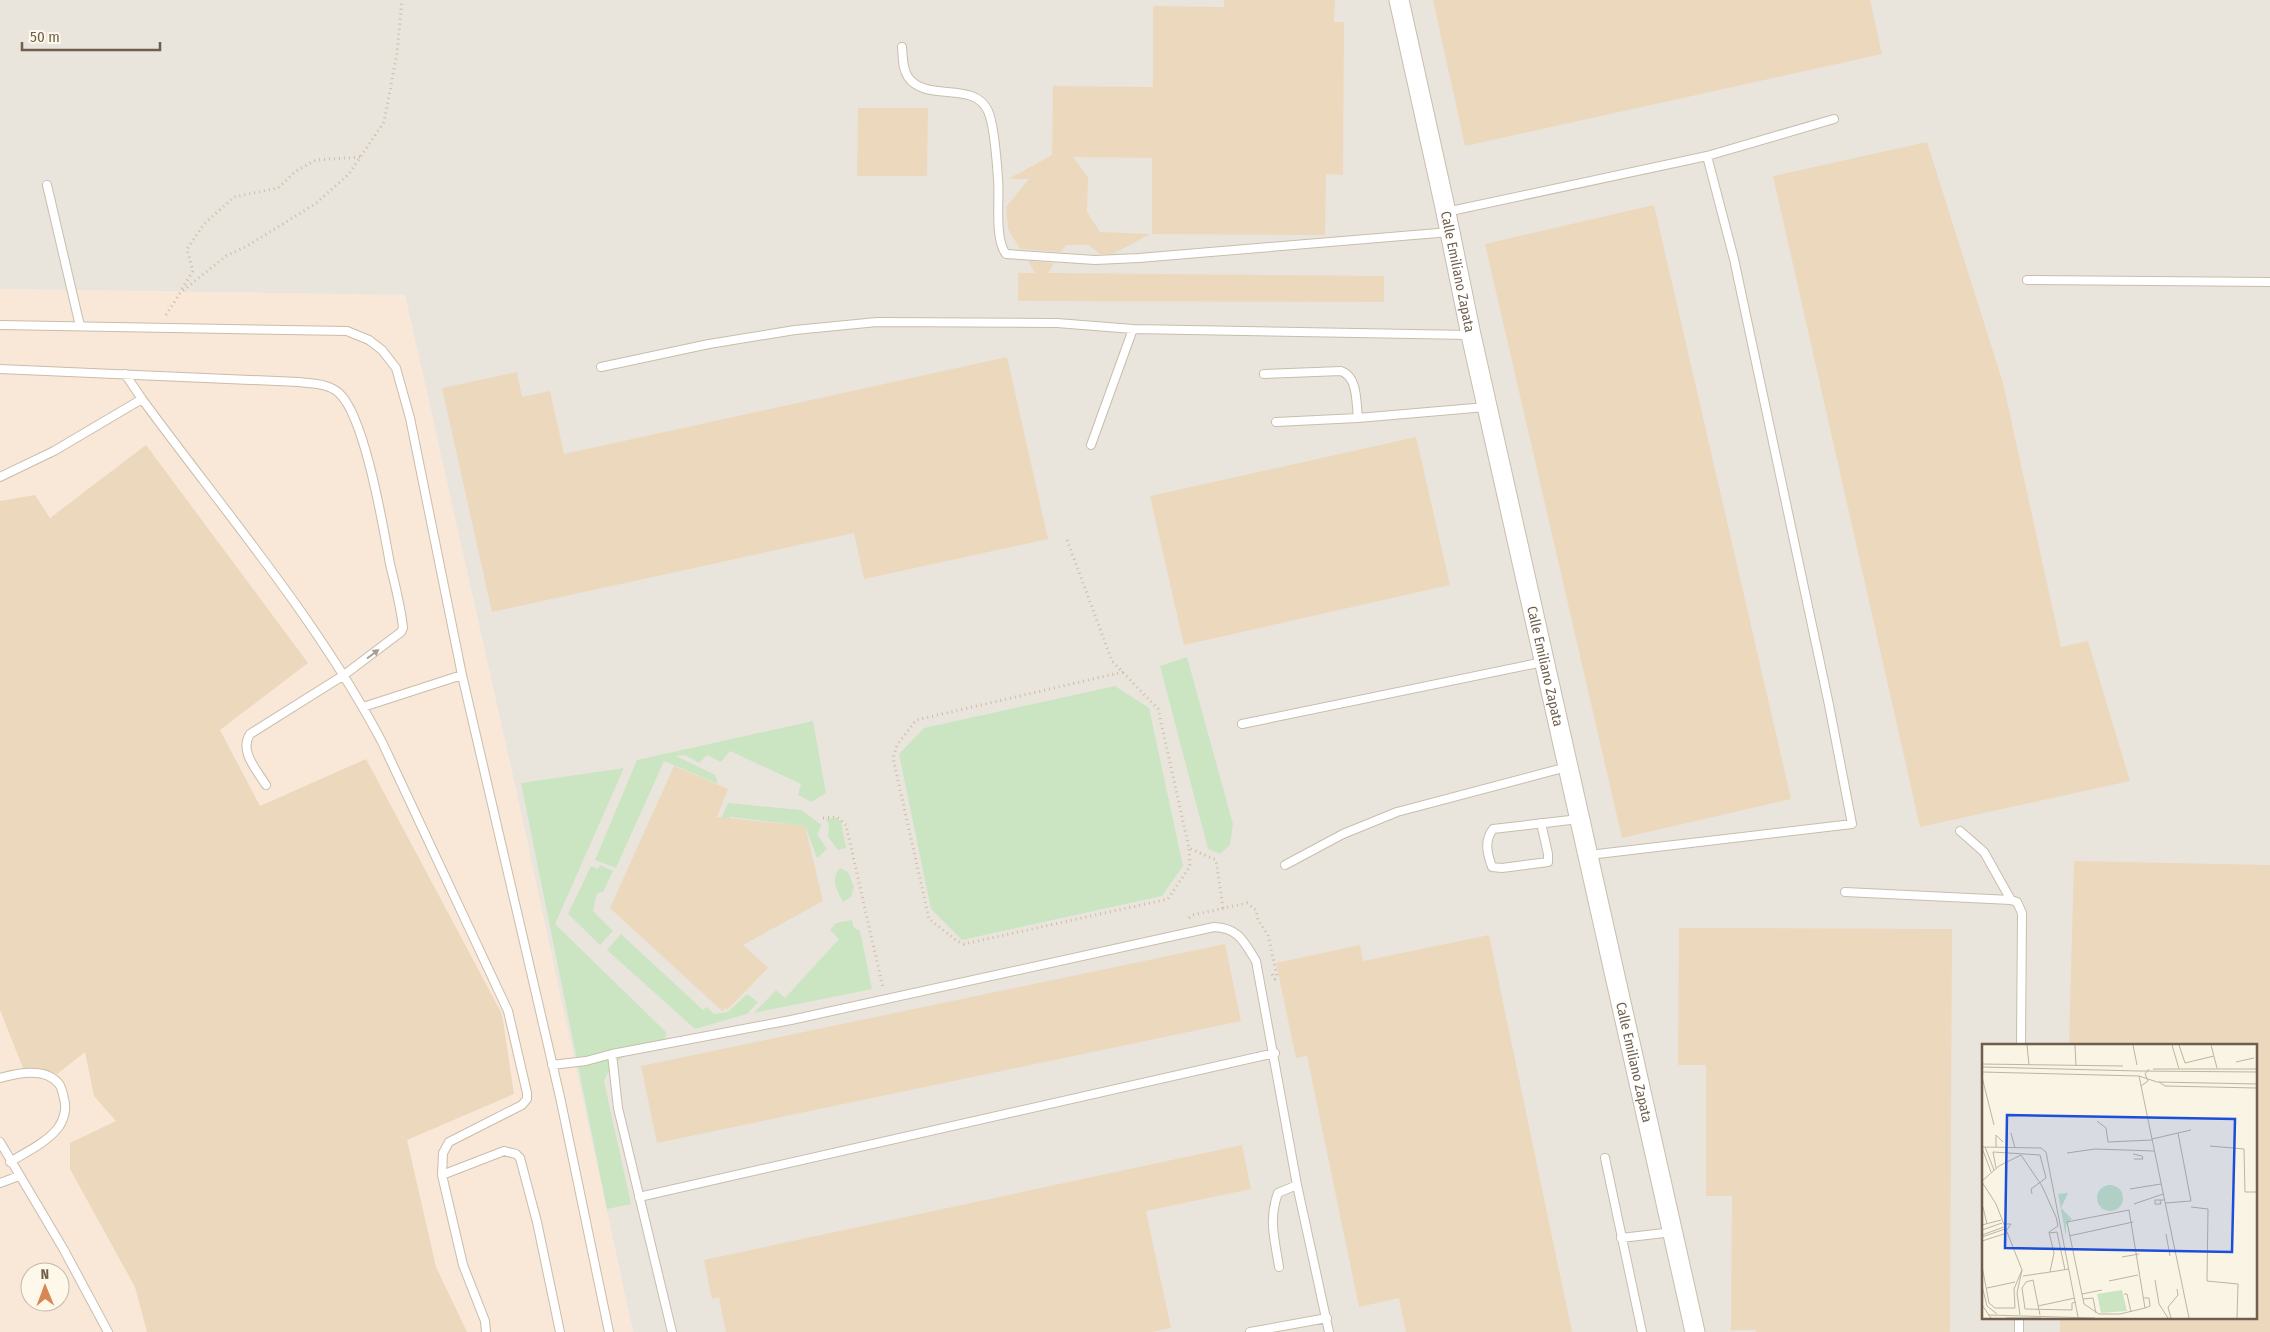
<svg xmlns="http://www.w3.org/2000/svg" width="2270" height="1332" viewBox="0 0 2270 1332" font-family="'Fira Sans Condensed',sans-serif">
	<rect width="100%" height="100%" fill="#f9f4e3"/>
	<path fill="#f9e7d8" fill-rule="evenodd" d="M0,289l405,6 109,486 119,551h-633zM30,1272h30v30h-30z"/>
	<path fill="#e9e5dd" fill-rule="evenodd" d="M0,0h2270v1332h-1637l-119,-551 -109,-486 -405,-6zM1984,1046h272v272h-272z"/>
	<path fill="#cbe5c3" d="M1187,657l46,167 -3,21 -10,9 -12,-5 -48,-183z
		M1115,686l34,22 34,158 -21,30 -200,44 -31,-31 -32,-155 25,-26z
		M813,721l13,72 -15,9 -13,-7 3,-11 -71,-33 -9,11 -14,-7 -8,8 -14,-8 -9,1 39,19 3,9 -54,-23 -48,107 -21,-8 42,-100z
		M624,768l-69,156 111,108 -1,9c-28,9 -48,11 -61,40l27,123 -24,5 -86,-426z
		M728,803l73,7 21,15 -5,9 10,15 -10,9 -12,-32 -75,-9 -28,68 -10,1z
		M835,818l6,3 5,27 -8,2 -10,-13 1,-12 -3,-6z
		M600,865l13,6 -10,21 -6,1 -4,18 20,20 -13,14 -32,-31 23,-48 7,3z
		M840,868l8,4 6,15 -3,10 -8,5c-6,-11 -13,-24 -3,-34z
		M852,920l2,8 6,3 12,58 -118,24 22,-23 9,8 54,-59 -9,-9 6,-7z
		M621,934l82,76 4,-3 7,7 14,-2 19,-18 11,8 -11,12 -52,15 -88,-79z"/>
	<path fill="#ecd8bd" d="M1224,0h111l-1,22h10l-1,153 -17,-1 -1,61 -173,-1v-76l-79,-1 15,20 -1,35 13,20 50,2 -37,20h-13l-11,-9h-23l-5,7 -41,-3 -12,-20 -2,-22 23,-28h-21l44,-24 1,-69 100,1v-81l71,1z
		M1433,0h437l12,54 -417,92z
		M858,108h70l-1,68h-70z
		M1927,142l76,241 58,264 27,-6 42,140 -210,46 -147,-651z
		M1654,205l137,594 -169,39 -137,-594z
		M1028,261l26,2 -6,10 336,3v26l-366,-1v-28h17z
		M1007,357l41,182 -184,40 -10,-46 -362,79 -50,-224 75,-16 5,25 28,-6 14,63z
		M1416,437l34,148 -266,60 -34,-149z
		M146,445l162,218 -88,67 40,76 106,-47 136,255 12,80 -107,46 29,127 31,65h-320l-12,-45 -65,-118v-26l46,-22 -22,-25 -9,-44 -28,22 -17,-6h-17l-23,-58v-509l35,-6 15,23z
		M674,766l54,23 -11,28 88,9 18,75 -80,44 25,23 -41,42 -1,-2 -4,3 -112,-103z
		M2074,861l196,4v467h-210v-14h196v-272h-187z
		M1679,928l273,1 -2,403h-194v-2h-25l1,-134h-26v-131h-28z
		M1489,935l71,340 12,57h-166l-7,-34 -40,9 -52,-251 -11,2 -20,-95 84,-18 3,16z
		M1225,944l16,77 -584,122 -16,-77z
		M1242,1145l9,44 -105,22 25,117 -19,4h-426l-7,-35 -7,2 -8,-39z"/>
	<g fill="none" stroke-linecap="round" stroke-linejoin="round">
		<g stroke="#c9bdab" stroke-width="10">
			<path id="service" d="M902,47c1,9 0,21 6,30 18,26 66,3 80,34 6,13 9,53 10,68 2,19 -4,60 8,75l89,6 44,-2 311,-26
				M47,185l33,141
				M1446,212l261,-56 127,-37
				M2027,280l243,2
				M0,325l347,6 22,9 13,10 14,18 14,50 52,257 98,422 49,235
				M601,367l108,-23 86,-14 82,-8 180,1 76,6 337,6
				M0,369l299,13c13,2 29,1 40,11 26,24 44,133 51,171 5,21 11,43 13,64l-2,4 -57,43 -94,59c-11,17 6,35 16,51
				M125,374l17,25
				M1264,374l77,-3c17,6 15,31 17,47l-82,4
				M1358,418l128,-11
				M1091,445l42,-116
				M0,477l54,-26 88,-52c82,112 175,220 240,343l126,269 19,82v6l-5,6 -73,37 -6,11 -1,22 21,90 22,56 1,11
				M363,707l99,-32
				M1242,724l301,-62
				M1541,823l7,31v8l-46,6 -10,-1c-5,-14 -8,-26 1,-38l86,-10
				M1960,831l24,21 27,48
				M1589,855l263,-31 -23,-119 -95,-446 -27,-103
				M1285,865l58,-31 54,-22 170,-45
				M1845,892l166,8 6,2 5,11 -1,133
				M552,1065l34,-4 26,-7
				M0,1078c17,-5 46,-11 59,6 3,4 4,10 5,15 3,9 0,21 -6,29 -12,15 -32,24 -48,34
				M0,1142l64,108 44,82
				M1605,1158l37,174
				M442,1175l62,-24 12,3 4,4 17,64 23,110
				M0,1183l19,-7
				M639,1197l636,-144
				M1621,1238l52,-6
				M1279,1267c-4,-27 -11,-47 -1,-74l19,-8
				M672,1332l-54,-224 -6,-54 179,-34 423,-93c25,1 30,15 42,34l41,224 32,147
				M1250,1332l77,-14
				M2019,1332v-14"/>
		</g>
		<g stroke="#c9bdab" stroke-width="21">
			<g id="tertiary">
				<path id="s1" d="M1399,0l45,203 27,132 224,997"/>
			</g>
		</g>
		<path stroke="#d0bba1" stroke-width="3" stroke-dasharray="1 4" stroke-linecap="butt" d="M182,289l11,-18 -6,-22 17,-25 30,-27 44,-9 18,-17 20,-11 44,-3
			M166,315l14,-22 46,-37 21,-10 68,-42 34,-30 35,-52 13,-69 5,-53
			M1067,540l45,121 46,48 31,139 27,12 7,48
			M1123,672l-207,48 -19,25 -4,13 36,161 28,22 7,3 204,-45 22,-33 -1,-18
			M823,818l14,-1 9,8 37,163
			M1189,918l4,-3 54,-12 9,7 2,10 10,15 9,41 -2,3 -3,-5"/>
		<use href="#service" stroke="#fff" stroke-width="8"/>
		<use href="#tertiary" stroke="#fff" stroke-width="19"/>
	</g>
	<defs><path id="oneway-solid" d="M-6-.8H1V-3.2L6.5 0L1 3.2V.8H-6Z" transform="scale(1.25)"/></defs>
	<use fill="#a99e94" href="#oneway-solid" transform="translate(373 654) rotate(-37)"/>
	<g text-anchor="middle" stroke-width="4" stroke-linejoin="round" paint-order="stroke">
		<g font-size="14" fill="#6f5e4c" stroke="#fdf8e9">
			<text dy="5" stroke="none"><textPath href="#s1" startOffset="278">Calle Emiliano Zapata</textPath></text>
			<text dy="5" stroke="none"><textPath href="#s1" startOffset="682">Calle Emiliano Zapata</textPath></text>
			<text dy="5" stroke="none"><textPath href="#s1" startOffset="1088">Calle Emiliano Zapata</textPath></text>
		</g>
	</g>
	<g transform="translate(1982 1044)">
		<rect width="275" height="275" fill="#f9f4e3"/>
		<path d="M115 154a13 13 0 1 1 26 0a13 13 0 1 1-26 0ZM86,149l-7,15 11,11 -6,5v13l-8,-43zM140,246l5,21 -26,2 -4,-19z" fill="#cbe5c3"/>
		<path fill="none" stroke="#beb4a2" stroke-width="1" d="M45,1l2,20M93,1l1,21M151,1l4,20M190,1l7,24M197,1l6,18 29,-7M229,1l6,23M254,18l18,-4M0,20l141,2M0,23l156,4M171,25h104M156,27l119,1M0,28l157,4 18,6 100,2M157,32l50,242M0,33l12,48M177,38l6,4 92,2M159,42l7,-5 -3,-7 4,-5M115,77l9,7 2,14 44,-2M29,89l4,15M170,95l39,-9M228,102l34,3 1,43h12M0,103l59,1 5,4 32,165M3,103l9,23M14,103v-12l7,7M0,104l9,24M85,109l28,-4 59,2M151,110l9,2 1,3h-9M14,124l-3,-16 47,3 6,23 -15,11 1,5M0,137l17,-15 22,-11 21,31 14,31 2,9 -9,6 5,21 -4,19 -27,4M0,138l14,22 26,66 -5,23 3,22M148,145l31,-5M178,156l1,4h-6v-4h9M183,159l26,-2 -13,-68M152,160l29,-10M1,163l4,17M209,163l17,2 -1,72 31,3 -1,34M147,166l16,98 -25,6h-21l-15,-10 -17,-82zM21,180h8l-5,7M0,181l19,-5M0,186l20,-7M67,189l8,-1 8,38M184,190l4,22M0,191l22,-8M87,192l64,-14M0,193l23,-8M0,197l25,-8M140,213l17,-3M0,222l7,37 6,5h20l-1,-19 8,-19M68,228l19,-3M51,236l-7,2 -4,6 3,21 47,1v-7l4,-1M51,236l7,35M173,236l4,24 9,14M127,237l29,-6M0,242l5,20 10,8M5,244l28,-6M100,250l20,-4M142,250h3l4,18M161,254h6l1,8 -5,2M101,255l10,-1 3,15M0,261l9,13M56,262l37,-8M6,271l107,3M24,274h35M189,274l-3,-11 10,-12 -1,-6"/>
		<path fill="#1d4ed8" fill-opacity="0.15" stroke="#1d4ed8" stroke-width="2.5" d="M25,71l228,4 -3,133 -227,-4z"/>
		<rect width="275" height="275" fill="none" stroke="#6f5e4c" stroke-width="2.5"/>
	</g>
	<g transform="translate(45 1287) rotate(359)"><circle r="24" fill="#fdf8e9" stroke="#c4baaa"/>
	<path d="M0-4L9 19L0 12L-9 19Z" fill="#d88754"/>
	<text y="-8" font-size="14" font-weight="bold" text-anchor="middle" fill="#6f5e4c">N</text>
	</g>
	<path d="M22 42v8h138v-8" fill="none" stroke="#6f5e4c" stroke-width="2.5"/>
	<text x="30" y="42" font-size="15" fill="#6f5e4c" stroke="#fdf8e9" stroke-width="4" paint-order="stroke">50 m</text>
</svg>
